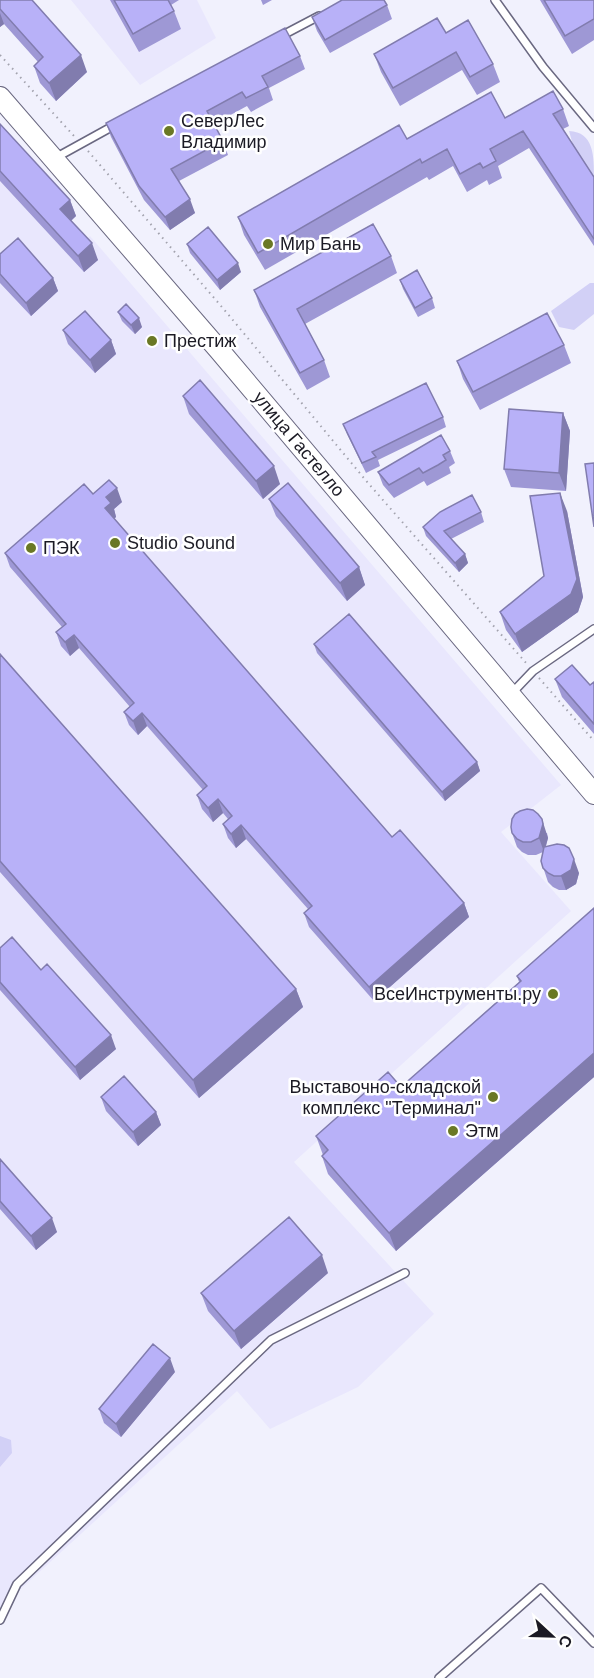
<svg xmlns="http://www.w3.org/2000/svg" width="594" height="1678" viewBox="0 0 594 1678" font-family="Arial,sans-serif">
	<rect width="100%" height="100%" fill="#f1f1fd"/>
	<path fill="#e9e7fd" d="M71,0h126l19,38 -76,47z
		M0,181l84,91 -1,-29 7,-7 471,549 -60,47 70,79 -277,251 140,152 -76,73 -88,42 -33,-38 -237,217z"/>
	<path fill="#d2d0f6" d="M569,131c25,1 25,25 25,47l-19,-26z
		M590,283h4v31l-20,16 -15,-3 -8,-16z
		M0,1436l11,4 1,13 -12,14z"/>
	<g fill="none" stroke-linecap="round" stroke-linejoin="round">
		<g stroke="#6a6881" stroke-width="10">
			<path id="service" d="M495,0l48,67 51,61
				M281,36l38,-20
				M57,157l58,-32
				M512,693l21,-22 61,-42
				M0,1620l17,-36 254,-244 134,-67
				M439,1678l102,-90 53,55"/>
		</g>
		<g stroke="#6a6881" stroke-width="22">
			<path id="secondary" d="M0,97l219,253 375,444"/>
		</g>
		<path stroke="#a3a3ae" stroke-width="2" stroke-dasharray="1.5 4.5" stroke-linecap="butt" d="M0,55l74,81
			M88,151l139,162 141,170 159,181
			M539,678l55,63"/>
		<use href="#service" stroke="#fff" stroke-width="7"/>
		<use href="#secondary" stroke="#fff" stroke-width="20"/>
	</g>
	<path fill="#9e98d5" d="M0,0l87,72 -31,29 -16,-18 -6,-17 4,-4 -34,-38 -4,3z
		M110,0h69l-8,5 3,6 7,18 -42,23z
		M261,0h11l-9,5z
		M540,0h54v40l-22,14z
		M387,5l5,14 -62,34 -13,-22 -5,-14z
		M446,33l47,31 7,18 -23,13 -15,-25 -62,36 -19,-34 -7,-18z
		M300,56l5,13 -36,19 4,12 -22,12 -4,-6 -33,18 9,17 5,14 -49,26 16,32 -25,17 -26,-30 -33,-63 -5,-14z
		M563,109l6,17 -6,3 31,48v69l-65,-98 -31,18 4,12 -13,7 -2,-5 -20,12 -14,-26 -24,14 -2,-3 -162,93 -21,-35 -6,-18 169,-78 98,-21z
		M0,124l70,76 6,16 -5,5 27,39 -14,12 -84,-91z
		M187,244l54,28 -21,18 -30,-37z
		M0,254l53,24 5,13 -27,25 -31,-33z
		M391,256l6,17 -92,51 19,36 6,17 -23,13 -47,-83 -6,-17z
		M400,280l32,18 3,10 -17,9 -15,-28z
		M118,312l24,15 -7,7 -13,-13z
		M63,330l48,10 5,14 -21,19 -27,-29z
		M564,345l7,18 -91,47 -17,-31 -6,-18z
		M183,396l97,88 -17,15 -74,-85z
		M563,413l7,18 -4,60 -55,-4 -7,-18z
		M443,417l3,10 -68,33 2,6 -14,7 -19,-39 -4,-10z
		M450,451l5,12 -6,4 2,6 -24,13 -3,-5 -30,17 -11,-13 -5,-13z
		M93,494l29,8 -8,7 2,8 -2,2 278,318 72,66 5,14 -95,84 -65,-74 -5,-14 4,-4 -62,-70 -10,9 -8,-10 -5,-14 5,-5 -5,-6 -10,9 -11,-13 -5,-14 6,-5 -56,-64 -9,9 -9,-10 -5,-13 6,-5 -51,-59 -9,8 -9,-10 -5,-14 6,-5 -52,-60 -5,-14z
		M269,499l90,68 6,18 -18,16 -71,-85z
		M567,511l16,86 -5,15 -56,40 -16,-22 -6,-18 44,-36z
		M481,512l3,10 -33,17 14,15 3,9 -9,9 -33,-36 -3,-9z
		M314,644l163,118 3,9 -35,30 -128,-148z
		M0,654l296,335 7,18 -104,91 -199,-226z
		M555,679l35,6 4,-3v52l-32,-37z
		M512,833h35l1,5 -2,8 33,27 -3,11 -10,6h-7l-6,-3 -5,-5 -7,-21 2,-9 -7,3h-8l-6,-3 -5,-5z
		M594,908v169l-198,174 -68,-77 -6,-18 1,-1 -7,-19 85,-49 118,-105 -2,-6z
		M0,948l41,22 75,79 -36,31 -80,-90z
		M101,1097l55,15 5,13 -23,21 -32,-35z
		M0,1159l57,73 -21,18 -36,-41z
		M328,1273l-87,76 -33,-38 -7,-18z
		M175,1372l-54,65 -17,-14 -5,-14z"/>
	<path fill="#817cae" d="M0,13l4,11 -4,3z
		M81,55l6,17 -31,29 -7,-18z
		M190,199l5,14 -25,17 -5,-13z
		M70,200l6,16 -10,9 -6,-16z
		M92,243l6,17 -14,12 -6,-16z
		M238,263l3,9 -21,18 -3,-10z
		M53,278l5,13 -27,25 -5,-13z
		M139,318l3,9 -7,7 -4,-9z
		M111,340l5,14 -21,19 -5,-13z
		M563,413l7,18 -4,60 -7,-18z
		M274,466l6,18 -17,15 -7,-18z
		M117,488l5,14 -8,7 2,8 -6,5 -5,-14 1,-11z
		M560,493l7,18 16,86 -5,15 -56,40 -7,-18 56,-40z
		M465,554l3,9 -9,9 -4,-9z
		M359,567l6,18 -18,16 -7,-18z
		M74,635l5,13 -9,8 -5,-14z
		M142,713l5,13 -9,9 -5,-14z
		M477,762l3,9 -35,30 -3,-9z
		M218,799l5,14 -10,9 -5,-14z
		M542,819l6,19 -4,14 -5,-14z
		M241,825l5,14 -10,9 -5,-14z
		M574,859l5,14 -3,11 -10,6 -5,-14z
		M464,903l5,14 -95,84 -5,-14z
		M296,989l7,18 -104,91 -6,-18z
		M111,1035l5,14 -36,31 -5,-13z
		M594,1053v24l-198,174 -7,-18z
		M156,1112l5,13 -23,21 -5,-14z
		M52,1218l5,14 -21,18 -5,-14z
		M322,1255l6,18 -87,76 -7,-18z
		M170,1358l5,14 -54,65 -5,-13z"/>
	<path fill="#b8b1f8" stroke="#817cae" stroke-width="1.5" d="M0,0h32l49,55 -32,28 -15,-17 9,-9 -43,-48z
		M114,0h54l6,11 -41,23z
		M342,0h42l3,5 -62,35 -13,-23z
		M544,0h50v19l-29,17z
		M437,18l9,15 22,-13 25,44 -23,13 -14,-25 -63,36 -19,-34z
		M285,28l15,28 -38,20 6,11 -22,11 -4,-6 -35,19 16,30 -52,28 19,30 -25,18 -26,-31 -33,-63z
		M553,91l10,18 -10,5 41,63v62l-71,-108 -33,18 6,12 -13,7 -3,-5 -20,11 -13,-25 -25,14 -2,-4 -162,94 -20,-36 161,-92 8,14 84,-47 14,26z
		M0,124l70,76 -10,9 32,34 -14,13 -78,-85z
		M373,224l18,32 -94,53 27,51 -24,13 -46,-83z
		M208,227l30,36 -21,17 -30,-36z
		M18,238l35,40 -27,25 -26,-29v-20z
		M417,270l15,28 -17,10 -15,-28z
		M126,304l13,14 -8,7 -13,-13z
		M85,311l26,29 -21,20 -27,-30z
		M547,313l17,32 -91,47 -16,-31z
		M200,380l74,86 -18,15 -73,-85z
		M426,383l17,34 -71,35 4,5 -14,6 -19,-39z
		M509,409l54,4 -4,60 -55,-4z
		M441,435l9,16 -7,4 3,5 -8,5 -15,8 -4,-5 -30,17 -11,-13z
		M594,463v64l-9,-63z
		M109,480l8,8 -11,9 5,6 -6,5 287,329 8,-7 64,73 -95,84 -65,-74 8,-7 -71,-81 -10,9 -8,-10 9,-8 -14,-17 -10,9 -11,-13 10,-9 -65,-73 -9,8 -9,-9 10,-9 -60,-68 -9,7 -9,-10 10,-8 -61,-71 79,-69 9,10z
		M288,483l71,84 -19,16 -71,-84z
		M560,493l17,86 -6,15 -56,40 -15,-22 44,-36 -14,-80z
		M472,495l9,17 -37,19 21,23 -10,9 -32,-36 17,-15z
		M349,614l128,148 -35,30 -128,-148z
		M0,654l296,335 -103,91 -193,-219z
		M572,665l18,20 4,-3v42l-39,-45z
		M527,809l6,1 5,4 4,5 1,5 -4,14 -8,4h-8l-6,-3 -5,-6 -1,-6 1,-8 3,-5 5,-3z
		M557,844l7,1 5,3 5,11 -3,11 -10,6h-7l-6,-3 -5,-5 -2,-7 3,-14z
		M594,908v145l-205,180 -67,-77 6,-6 -12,-14 72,-64 13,15 120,-106 -4,-5z
		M12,937l29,33 6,-6 64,71 -36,32 -75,-85v-34z
		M124,1076l32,36 -23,20 -32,-35z
		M0,1159l52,59 -21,18 -31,-35z
		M289,1217l33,38 -88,76 -33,-38z
		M153,1344l17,14 -54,66 -17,-15z"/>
	<g fill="#6a7825" stroke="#fff" stroke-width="2">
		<circle cx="169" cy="131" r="6"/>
		<circle cx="268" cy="244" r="6"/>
		<circle cx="152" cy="341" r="6"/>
		<circle cx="115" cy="543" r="6"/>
		<circle cx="31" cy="548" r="6"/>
		<circle cx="553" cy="994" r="6"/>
		<circle cx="493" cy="1097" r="6"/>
		<circle cx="453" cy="1131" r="6"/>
	</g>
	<g text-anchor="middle" stroke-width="5" stroke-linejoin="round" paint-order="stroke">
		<g font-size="18" fill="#1b1a24" stroke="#fff" text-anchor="start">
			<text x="181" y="127">СеверЛес<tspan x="181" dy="21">Владимир</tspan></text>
			<text x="280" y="250">Мир Бань</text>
			<text x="164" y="347">Престиж</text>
			<text x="127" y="549">Studio Sound</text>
			<text x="43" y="554">ПЭК</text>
			<text x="541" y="1000" text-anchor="end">ВсеИнструменты.ру</text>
			<text x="481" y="1093" text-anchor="end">Выставочно-складской<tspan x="481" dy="21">комплекс "Терминал"</tspan></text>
			<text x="465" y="1137">Этм</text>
		</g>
		<g font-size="18" fill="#1b1a24" stroke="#fff">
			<text transform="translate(299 444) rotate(50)" y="6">улица Гастелло</text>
		</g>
	</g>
	<g transform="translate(552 1636) rotate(112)" stroke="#ffffff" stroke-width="4.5" paint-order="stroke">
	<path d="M0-4.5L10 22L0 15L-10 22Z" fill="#1b1a24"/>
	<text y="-9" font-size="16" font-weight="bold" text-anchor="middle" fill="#1b1a24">С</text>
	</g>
</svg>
